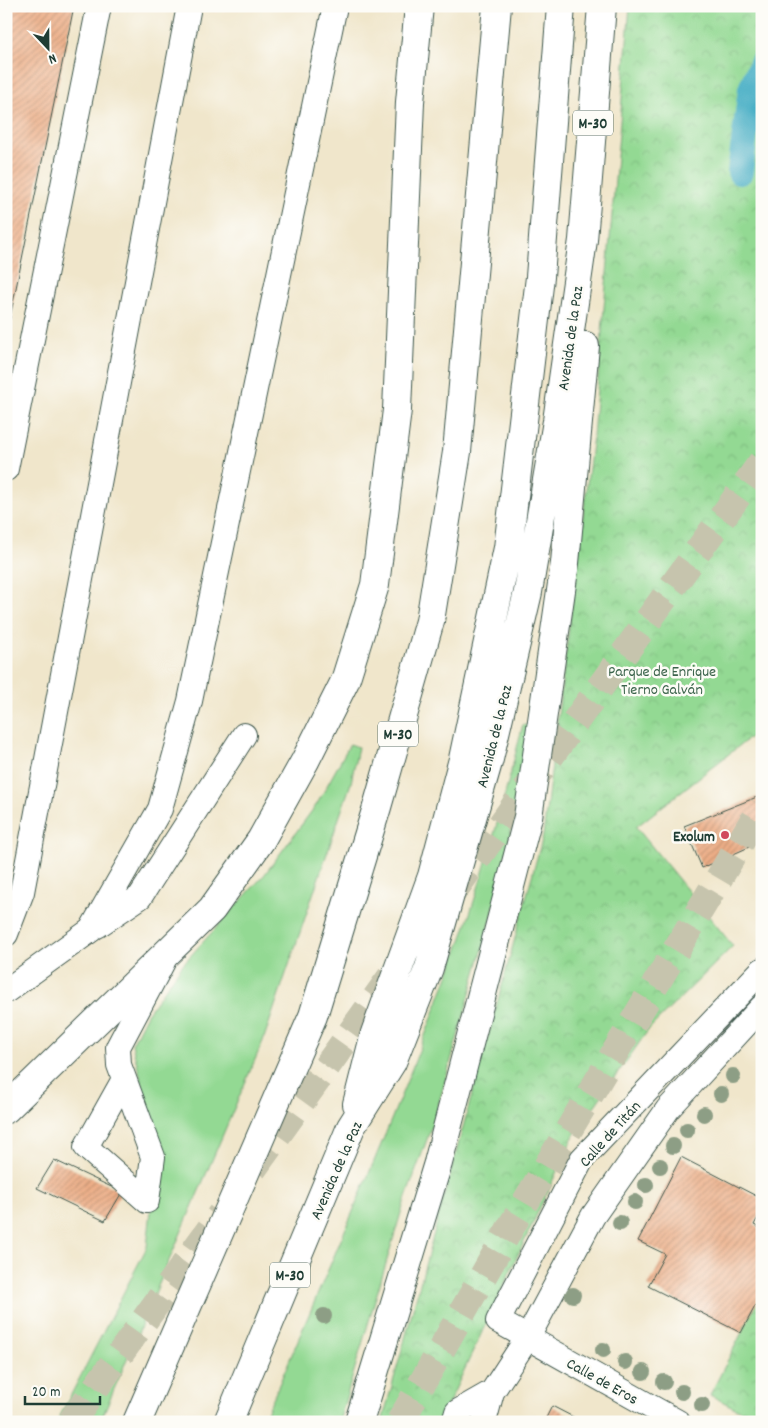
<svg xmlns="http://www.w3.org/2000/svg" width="768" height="1428" viewBox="0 0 768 1428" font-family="Dekko,sans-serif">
	<defs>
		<pattern id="park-crowns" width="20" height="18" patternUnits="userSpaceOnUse" patternTransform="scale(1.25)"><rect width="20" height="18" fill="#93d993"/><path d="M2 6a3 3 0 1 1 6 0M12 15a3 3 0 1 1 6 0" fill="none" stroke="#7ebb7f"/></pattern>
		<pattern id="building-hatch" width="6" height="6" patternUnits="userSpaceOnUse" patternTransform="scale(1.25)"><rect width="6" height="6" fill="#edae87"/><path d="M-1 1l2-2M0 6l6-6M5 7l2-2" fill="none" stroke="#bf8f6f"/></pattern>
	</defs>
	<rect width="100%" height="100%" fill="#fdfcf7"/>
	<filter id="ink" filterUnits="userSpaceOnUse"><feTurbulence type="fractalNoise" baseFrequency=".02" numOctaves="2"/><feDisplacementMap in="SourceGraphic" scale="10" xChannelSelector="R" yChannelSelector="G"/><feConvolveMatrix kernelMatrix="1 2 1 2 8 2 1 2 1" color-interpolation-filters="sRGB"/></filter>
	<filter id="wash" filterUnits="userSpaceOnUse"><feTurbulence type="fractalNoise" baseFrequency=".0096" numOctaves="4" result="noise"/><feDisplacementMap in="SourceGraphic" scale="20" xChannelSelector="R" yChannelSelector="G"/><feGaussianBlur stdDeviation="1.12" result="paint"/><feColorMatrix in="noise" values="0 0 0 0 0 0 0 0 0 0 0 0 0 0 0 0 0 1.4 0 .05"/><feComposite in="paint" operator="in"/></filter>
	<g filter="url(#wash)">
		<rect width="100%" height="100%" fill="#f0e6cb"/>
		<path fill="#93d993" stroke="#598b64" d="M523,724l5,2 -13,87 -24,107 -57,200 -31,86 -64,216h-76c65,-153 133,-306 191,-462 28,-77 49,-156 69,-236z
			M350,744l8,3 -7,36 -88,258 -163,381h-43l90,-175 11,-100 -26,-103 15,-30 36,-50 82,-90 52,-70z"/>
		<path fill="url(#park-crowns)" stroke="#598b64" d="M630,6h132v722l-126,99 97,119 -84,83 -75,106 -134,287h-58l161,-586 50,-400z
			M762,1293v129l-52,-27z"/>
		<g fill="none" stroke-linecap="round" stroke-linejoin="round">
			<path stroke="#46aec5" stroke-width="26" d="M740,172l11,-83 11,-26"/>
		</g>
		<g id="blocks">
			<path fill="url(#building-hatch)" d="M6,6h68l-67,326h-1z
				M762,795v61l-6,-12 -54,24 -18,-42z
				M681,1157l81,42v11l-8,15 8,4v64l-21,40 -93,-47 17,-32 -27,-13z
				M54,1160l68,32 -17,29 -68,-33z
				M552,1406l31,16h-39z"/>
		</g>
	</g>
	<g filter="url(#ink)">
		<use href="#blocks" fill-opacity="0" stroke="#3e564b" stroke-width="1"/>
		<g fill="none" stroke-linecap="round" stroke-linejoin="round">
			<path stroke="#c6c4ad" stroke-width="28" stroke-dasharray="28 14" stroke-linecap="butt" d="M452,893l310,-431
				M253,1169l138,-192
				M71,1422l150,-208
				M400,1422l112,-197 250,-419"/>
			<g stroke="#3e564b" stroke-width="26">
				<path id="minor" d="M6,469l93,-463
					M97,926l43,-29 104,-162
					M6,934l16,-42 167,-886
					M6,991l85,-61 69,-121 30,-108 145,-695
					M124,1079l-38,68 61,54
					M147,1201l6,-44 -34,-92 -1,-18 45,-85
					M454,1422l3,-10 35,-20
					M484,1422l8,-30 36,-55 65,-121 75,-107 94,-102
					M678,1422l-180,-101 84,-162 180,-189"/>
			</g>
			<g stroke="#3e564b" stroke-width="30">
				<path id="highway" d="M357,1104l18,-71 57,-157 31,-117 45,-211 32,-271 21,-271
					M6,1109l206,-200 49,-69 44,-79 40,-80 30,-96 22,-175 13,-308 9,-96
					M137,1422l176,-406 64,-209 53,-186 27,-169 40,-446
					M228,1422l123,-295 41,-65 37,-94 60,-209 39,-167 29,-171 26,-181 19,-234
					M359,1422l79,-259 90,-346 37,-254 20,-217"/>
			</g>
			<use href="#minor" stroke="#fff" stroke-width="24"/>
			<use href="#highway" stroke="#fff" stroke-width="28"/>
		</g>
		<g fill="#8d9e85">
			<circle cx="733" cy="1076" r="8"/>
			<circle cx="721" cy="1094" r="8"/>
			<circle cx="704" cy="1114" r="8"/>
			<circle cx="687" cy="1130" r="8"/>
			<circle cx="673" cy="1146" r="8"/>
			<circle cx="660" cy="1166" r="8"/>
			<circle cx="646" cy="1185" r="8"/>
			<circle cx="635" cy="1202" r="8"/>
			<circle cx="620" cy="1223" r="8"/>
			<circle cx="573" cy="1295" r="8"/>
			<circle cx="324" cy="1316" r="8"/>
			<circle cx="603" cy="1350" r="8"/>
			<circle cx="625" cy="1362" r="8"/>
			<circle cx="643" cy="1372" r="8"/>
			<circle cx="664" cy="1382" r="8"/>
			<circle cx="682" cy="1392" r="8"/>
			<circle cx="702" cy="1405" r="8"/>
		</g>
	</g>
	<circle fill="#d1495b" stroke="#fdfcf7" stroke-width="2" cx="725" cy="835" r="5"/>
	<g text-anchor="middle" stroke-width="5" stroke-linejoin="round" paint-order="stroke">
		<g fill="#fdfcf7" stroke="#62766e" stroke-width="1">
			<rect x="573" y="110.5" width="40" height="25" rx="4"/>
			<rect x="378" y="721.5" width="40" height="25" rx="4"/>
			<rect x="270" y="1262.5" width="40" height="25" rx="4"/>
		</g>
		<g font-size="15" font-weight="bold" fill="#1f3d34">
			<text x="593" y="128">M-30</text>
			<text x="398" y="739">M-30</text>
			<text x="290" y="1280">M-30</text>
		</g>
		<g font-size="16" fill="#1f3d34" stroke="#fdfcf7">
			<text transform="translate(569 338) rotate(-82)" y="6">Avenida de la Paz</text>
			<text transform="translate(493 736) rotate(-76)" y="6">Avenida de la Paz</text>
			<text transform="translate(609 1133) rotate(-48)" y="6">Calle de Titán</text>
			<text transform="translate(335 1170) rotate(-66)" y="6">Avenida de la Paz</text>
			<text transform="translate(603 1380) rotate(29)" y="6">Calle de Eros</text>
		</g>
		<g font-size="16" fill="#3c644c" stroke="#fdfcf7">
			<text x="662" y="676">Parque de Enrique<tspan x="662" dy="18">Tierno Galván</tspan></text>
		</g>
		<g font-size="16" font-weight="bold" fill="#1f3d34" stroke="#fdfcf7" text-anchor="end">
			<text x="715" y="841">Exolum</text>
		</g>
	</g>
	<rect width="768" height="1428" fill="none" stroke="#fdfcf7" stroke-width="25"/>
	<g transform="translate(48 48) rotate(158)" stroke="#fdfcf7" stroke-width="4" paint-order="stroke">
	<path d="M0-4L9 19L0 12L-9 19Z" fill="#1f3d34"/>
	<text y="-8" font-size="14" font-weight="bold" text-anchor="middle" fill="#1f3d34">N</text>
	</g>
	<path d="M25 1396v8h75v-8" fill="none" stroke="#1f3d34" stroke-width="2.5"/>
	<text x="32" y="1396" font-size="15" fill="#1f3d34" stroke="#fdfcf7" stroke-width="4" paint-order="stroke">20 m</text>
</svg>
